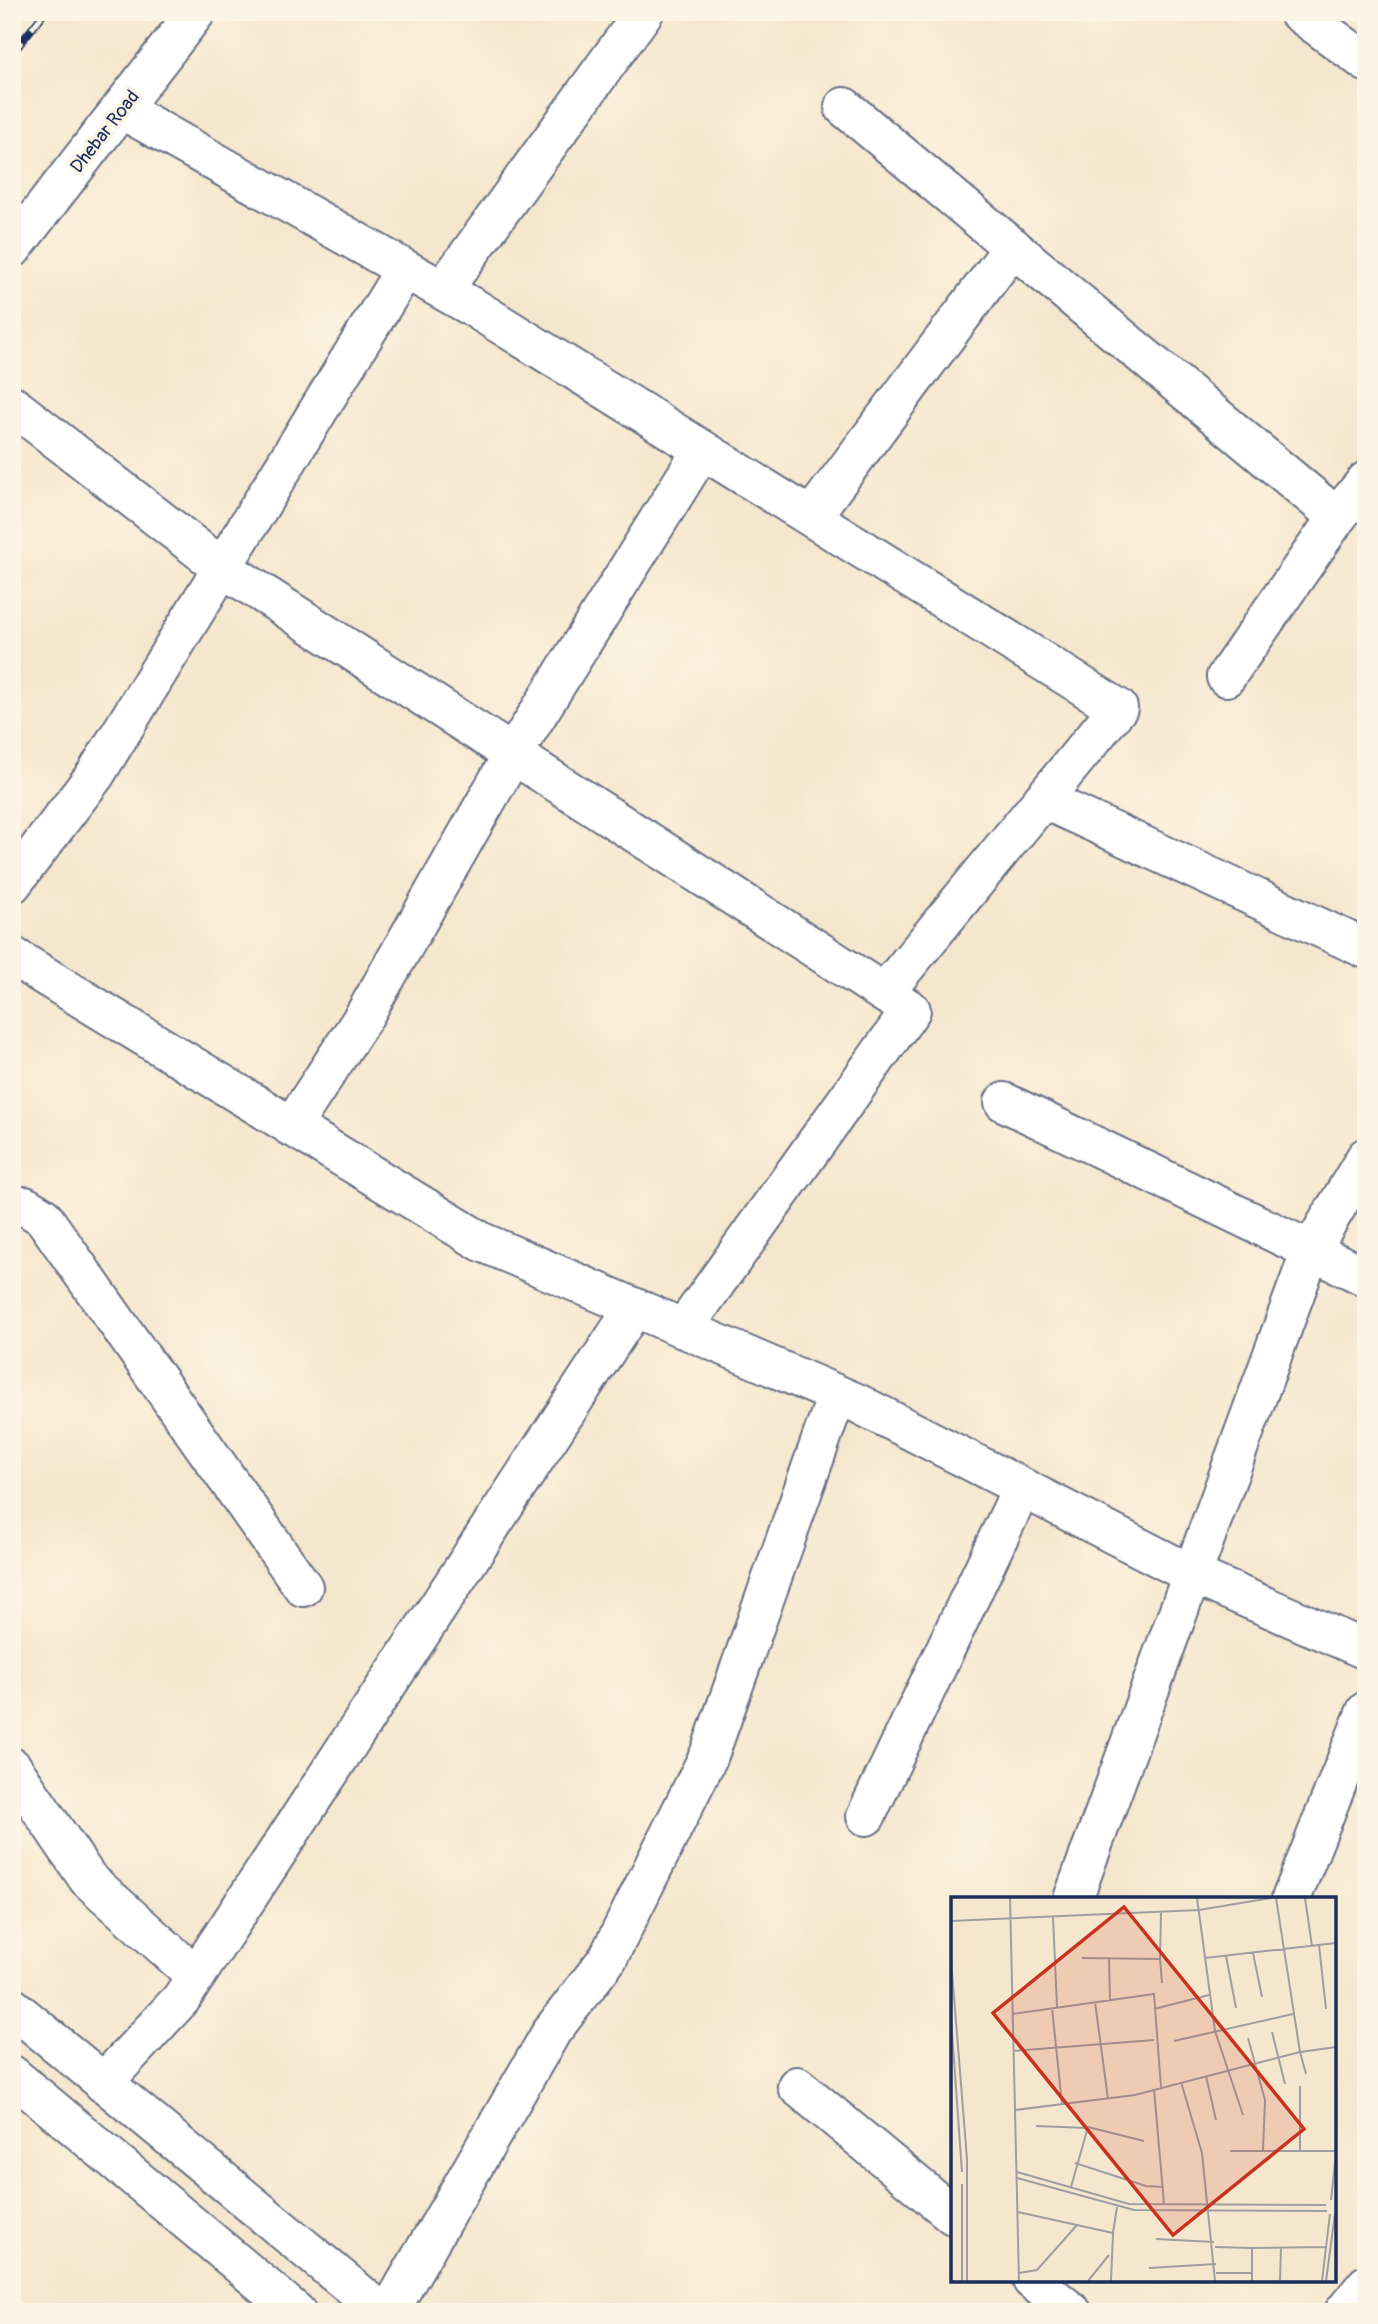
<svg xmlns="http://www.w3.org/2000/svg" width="1378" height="2324" viewBox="0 0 1378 2324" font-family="Pangolin,sans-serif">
	<rect width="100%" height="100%" fill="#fcf5e5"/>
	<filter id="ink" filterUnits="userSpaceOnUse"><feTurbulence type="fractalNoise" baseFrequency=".0143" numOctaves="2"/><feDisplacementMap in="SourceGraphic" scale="14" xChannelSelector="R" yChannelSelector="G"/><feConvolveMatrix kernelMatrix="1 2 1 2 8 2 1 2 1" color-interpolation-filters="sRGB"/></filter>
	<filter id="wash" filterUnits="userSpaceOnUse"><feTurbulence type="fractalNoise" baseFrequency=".00686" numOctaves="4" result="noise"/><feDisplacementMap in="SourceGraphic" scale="28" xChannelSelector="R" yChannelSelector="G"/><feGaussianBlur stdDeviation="1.57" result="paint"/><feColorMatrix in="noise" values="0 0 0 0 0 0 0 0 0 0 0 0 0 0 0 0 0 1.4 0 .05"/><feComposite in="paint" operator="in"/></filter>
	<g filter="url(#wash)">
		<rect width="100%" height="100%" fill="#f5e7cd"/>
	</g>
	<g filter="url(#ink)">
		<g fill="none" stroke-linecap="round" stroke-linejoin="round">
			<g stroke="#676f85" stroke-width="42">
				<path id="minor" d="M1298,12l68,50
					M844,107l493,410 29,-36
					M121,109l355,200 642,399 -234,285 27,17 -228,319
					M12,249l184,-237
					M443,290l201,-278
					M12,405l208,161 664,427
					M811,517l202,-270
					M1226,677l111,-160
					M1043,799l323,150
					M12,884l83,-109 310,-506
					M12,956l470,286 375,161 334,171 175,76
					M1004,1102l362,175
					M291,1127l73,-111 149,-262 189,-304
					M12,1206h13l18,11 260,370
					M12,1767l76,112 108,97
					M866,1816l156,-328
					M1073,1899l238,-649 55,-93
					M1291,1899l75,-188
					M12,2007l370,305
					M12,2075l284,237
					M103,2083l78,-84 453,-691
					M797,2086l156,129
					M1032,2280l40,32
					M389,2312l163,-281 56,-73 101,-203 128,-360
					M1344,2312l22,-27"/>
			</g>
			<use href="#minor" stroke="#fff" stroke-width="38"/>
			<g stroke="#1b2f5e" stroke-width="8">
				<path id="rail" d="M12,54l33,-42"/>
			</g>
			<use href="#rail" stroke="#fcf5e5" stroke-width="5" stroke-dasharray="16" stroke-linecap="butt"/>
		</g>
	</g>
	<g text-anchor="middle" stroke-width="7" stroke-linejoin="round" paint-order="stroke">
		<g font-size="19" fill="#1b2f5e" stroke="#fcf5e5">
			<text transform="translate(104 131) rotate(-52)" y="7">Dhebar Road</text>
		</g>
	</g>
	<g transform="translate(951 1897)">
		<rect width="385" height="385" fill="#f5e7cd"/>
		<path fill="none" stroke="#9e9da1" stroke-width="2" d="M59,1l9,383M246,1l18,133 28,84M325,1l24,154 36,-5M354,1l7,48M102,20l4,90M0,24l248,-11 72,-12M368,48l7,64M302,56l9,44M275,59l10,52M131,61l78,1 1,-47M254,61l131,-15M0,62l16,200v122M158,62l1,41M209,62l2,24M144,105l13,97M101,111l10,96M203,112l55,-14M62,117l141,-20 7,93M0,121l11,154M321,135l13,52M297,141l17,62 -2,51M223,144l119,-27M62,154l141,-11M255,179l10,44M230,185l21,71 13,128M203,192l10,115M64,213l120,-15 165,-43 6,22M85,229l51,2M279,254h106M349,254v-65M124,266l71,23 18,1M66,275l112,32 197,1M66,281l117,32 193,1M11,287v97M120,290l17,-60 56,14M380,303l5,-46M67,315l95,21 4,-26M205,342l58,3M264,350l37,1v33M301,351l74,-1M198,371l67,-4M68,376l18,-3 40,-45M265,376h36M137,384l21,-26M160,384l2,-48M329,384l1,-34M371,384l8,-67M375,384l9,-67"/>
		<path fill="#c8321e" fill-opacity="0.15" stroke="#c8321e" stroke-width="3.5" d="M173,10l180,222 -131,106 -180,-222z"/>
		<rect width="385" height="385" fill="none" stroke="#1b2f5e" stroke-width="3.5"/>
	</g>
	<rect width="1378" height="2324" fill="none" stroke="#fcf5e5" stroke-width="42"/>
</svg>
